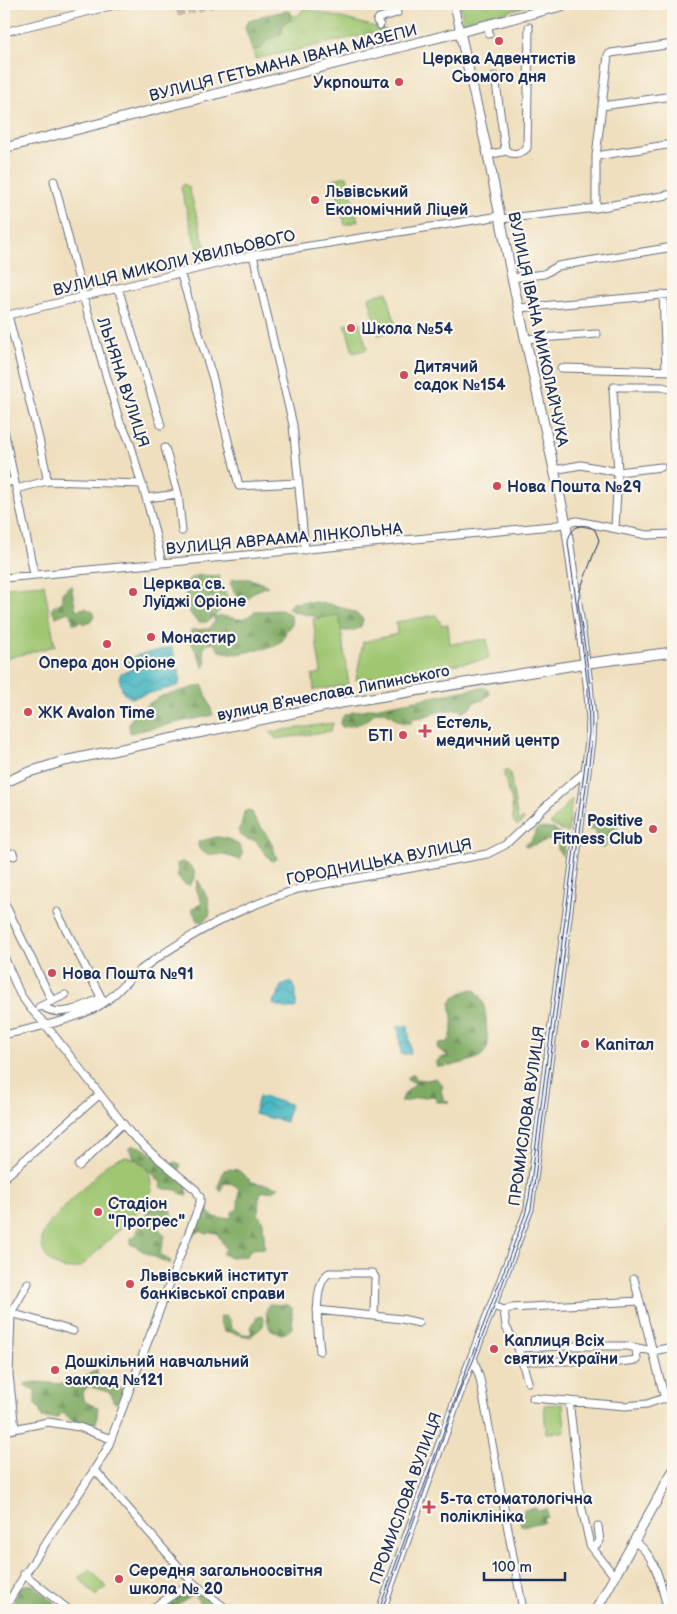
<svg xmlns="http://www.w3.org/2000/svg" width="677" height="1614" viewBox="0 0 677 1614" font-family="'Balsamiq Sans',sans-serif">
	<defs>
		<pattern id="grass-tufts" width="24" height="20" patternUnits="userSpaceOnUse" patternTransform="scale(1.25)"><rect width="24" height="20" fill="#9fc671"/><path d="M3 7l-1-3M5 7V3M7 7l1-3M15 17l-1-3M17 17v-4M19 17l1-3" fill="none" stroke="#88aa64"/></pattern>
		<pattern id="forest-firs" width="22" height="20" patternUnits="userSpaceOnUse" patternTransform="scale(1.25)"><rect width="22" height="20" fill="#7fab63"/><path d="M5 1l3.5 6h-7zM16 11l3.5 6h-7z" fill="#678c55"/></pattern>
		<pattern id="water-waves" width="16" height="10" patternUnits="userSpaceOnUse" patternTransform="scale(1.25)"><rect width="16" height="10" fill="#4ab8c3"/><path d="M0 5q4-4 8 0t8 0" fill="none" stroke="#3d96a2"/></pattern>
	</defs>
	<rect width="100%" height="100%" fill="#fbf7ec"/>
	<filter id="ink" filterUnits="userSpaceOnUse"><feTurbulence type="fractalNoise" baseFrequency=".02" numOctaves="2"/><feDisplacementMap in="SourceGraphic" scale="10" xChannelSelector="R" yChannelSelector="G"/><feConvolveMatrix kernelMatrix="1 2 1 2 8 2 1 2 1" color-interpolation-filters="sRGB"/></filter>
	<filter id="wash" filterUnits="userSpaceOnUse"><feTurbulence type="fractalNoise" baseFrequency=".0096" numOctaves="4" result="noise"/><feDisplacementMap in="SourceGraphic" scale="20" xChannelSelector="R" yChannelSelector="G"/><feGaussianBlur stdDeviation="1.12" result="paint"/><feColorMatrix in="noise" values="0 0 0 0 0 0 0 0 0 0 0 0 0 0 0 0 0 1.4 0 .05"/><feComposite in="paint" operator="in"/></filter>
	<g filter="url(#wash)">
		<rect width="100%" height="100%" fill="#efdfbe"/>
		<path fill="url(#grass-tufts)" stroke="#5d7a68" d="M460,4h74l-70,20z
			M304,8l83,22 -132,29 -8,-36 37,-9 14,2z
			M333,723l-2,8 -55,8 -6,-7z
			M507,770l3,3 8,49 5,-4 1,2 -7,6 -4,-6 -1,-17 -8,-29v-3z"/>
		<path fill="url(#forest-firs)" stroke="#4d6d60" d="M286,11l5,1v8l-8,3 -1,11 -16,6 -5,9 -9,1 -7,-23 4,-7 9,-1 3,-3z
			M201,575l18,1c2,11 4,17 13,24 -5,8 -13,9 -18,17 17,-4 26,10 41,-6l28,-1 8,5 1,9 -6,7 -3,9 -11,7 -35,7 -18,-3 -5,-8 -7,1 -4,6 3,12 -2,7 -6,-14 -9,-16 2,-9 18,-1 6,-8 -2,-4 -6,5h-9c-12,-10 -14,-24 -13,-39l7,-6z
			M232,579h19l17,7 -16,7 -5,7 -9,-1 -8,-16z
			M70,585l3,2c-2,7 2,15 3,23l9,-2 8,4 1,4 -5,7 -5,1 -4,-3 -4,3 -3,-1 -1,-7 -4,-4 -12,5 -4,-7 1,-3 6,-3 3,-3v-8z
			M301,602c19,-1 47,3 62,17l-2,8c-21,12 -29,-5 -47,-11 -10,-3 -17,-1 -26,-8l4,-5z
			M203,685l10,30 -83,18c0,-1 -1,-8 -1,-8 1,-10 24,-25 33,-29z
			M484,687l7,6 -8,7 -8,2 -6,7 -8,4 1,-3c-10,-2 -29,3 -39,7 -4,1 -7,0 -11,2l-1,4c-15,3 -20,-14 -33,-11 -5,0 -6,4 -9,7 -4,4 -21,8 -27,8l-2,-4 4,-8 9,-3z
			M248,810l4,2 4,9 8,10 8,13 5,15 -4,2c-4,-1 -15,-17 -17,-20l-9,-2 -8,-5 -1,-4 3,-4 3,-14z
			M593,818l6,5 13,-1 6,7 -1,5 -11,4v9l-6,1 -3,-4 -1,-12 -10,-4 2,-7z
			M538,828l16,1 12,8 -3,19 -5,-5v-12l-3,-1 -29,9 -1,-3 5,-2z
			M216,837c12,0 33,8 24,23 -5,-2 -11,-4 -16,-5 -10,-1 -27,2 -26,-13z
			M182,862c8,2 13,7 13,15l-5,8 -6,-1 -6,-6 -1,-14z
			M198,880l10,19 2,13 -1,4 -7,6 -5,-1 -5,-12 10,-6 -6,-15z
			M473,989c16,9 12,38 15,54 -2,19 -25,18 -39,24l-1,-3 -4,3 -8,-1c1,-8 5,-8 12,-10l-11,-8 2,-5 9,-1c7,-11 4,-27 2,-39 5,-8 14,-12 23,-14z
			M414,1074l2,5 11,1 9,-2 7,8 -2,5 3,9 5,2h-13v-3l-3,-3 -18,2 -6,3h-9l7,-10 8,-7 -1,-2 -7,-2 1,-3z
			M133,1145l8,2 30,18 4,-3 6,3 -3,6 9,16 1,9 -8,-3 -3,-3 -11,-1 -6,-2 1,-4c-4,-4 -8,-9 -12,-13 -8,-8 -15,-10 -20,-22z
			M229,1169l9,1 14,12 27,5 -6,4 -12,1 -2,7 -1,14 5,9 2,26 -14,1 -4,7 -18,1 -7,-3 4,-5 -9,-16 -5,-1 -5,2 -7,-3 -10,6 10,-25 5,-2c11,8 11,10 27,7v-5l6,-3 1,-20c-5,-5 -9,-7 -16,-5l-2,8 -3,-5 6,-17z
			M154,1203h5l5,4 6,2 3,9 -11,5 -4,-1 -1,2 1,4 7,8 -5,17 7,6 4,2 -1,3 -20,-9 -19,-11v-6c11,-9 13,-25 23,-35z
			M269,1304l20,1 3,3c-1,13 6,22 -11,26l-11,-5c-3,-10 -6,-16 -1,-25z
			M221,1316h4l5,4v6c6,5 13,10 21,8l1,-4 -1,-3 6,-10 5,-1c4,9 1,11 -6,16 -2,2 -4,4 -6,5l-25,-6 -3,-3 -3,-10z
			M97,1369v12l5,3h15l6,7 -7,13 -3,-3 -1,-6 -4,-3 -20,-6 -6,8 2,7 14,7 -2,15c-6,1 -16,3 -21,0 -5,-3 -6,-6 -13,-10l-5,5h-15l-3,-10 -4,-3v-15l-8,-3 -3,-3c17,-5 36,3 53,-2 7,-3 13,-9 20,-13z
			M536,1508l1,3 10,-2 1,8 -5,1 1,4 -23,4 -2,-13 6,-1 -1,-2z
			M25,1585h8l30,25h-53l11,-24z
			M191,1587l30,23h-15l-13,-16 -18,12 -4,1v-3z"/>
		<path fill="#9fc671" stroke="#5d7a68" d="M347,176l11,45 -13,4 -12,-46z
			M184,184l5,3 16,60 -4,3 -5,-3 -15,-59z
			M387,292l10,38 -19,5 -9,-38z
			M359,321l8,28 -14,4 -8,-29z
			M44,584l11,62 -51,13v-72z
			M339,615l10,70 -35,5 -2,-15 9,-2 -8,-54z
			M436,615l6,10 6,-1 2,20 37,-5 2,20 -133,21 7,-38 34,-8 -1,-12z
			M572,799l-4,34 -18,-9z
			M126,1157l10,2 13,12 3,19 -5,12 -66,65c-20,7 -42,-6 -39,-30 1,-5 5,-10 7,-14l58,-59 10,-5z
			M563,1404l2,28 -19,1 -2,-28z
			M90,1569l16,18 -10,9 -17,-18z"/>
		<path fill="url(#water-waves)" stroke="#327490" d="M172,647l9,33 -3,6 -47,12 -8,-5 -4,-15 2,-5 9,-3 -2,-8 6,-6z
			M290,981l6,9v17c-7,4 -16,0 -23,-3l1,-5 4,-3 2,-9z
			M408,1025l3,29h-10l-3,-28z
			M259,1096l31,8 -4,18 -32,-8z"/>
	</g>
	<g filter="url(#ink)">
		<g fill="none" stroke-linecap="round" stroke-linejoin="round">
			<path stroke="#c5bcab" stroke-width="7" stroke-dasharray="7 3.5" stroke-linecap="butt" d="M177,13l39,-9"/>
			<g stroke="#656d80" stroke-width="9">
				<path id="minor" d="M454,4l6,28
					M380,25l-3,-4 2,-3 18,-5
					M488,25l1,9
					M4,32l115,-28
					M495,76l10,73c5,7 16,5 22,-1l2,-121
					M602,106l71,-10
					M488,155l18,-4
					M596,156l77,-12
					M54,181l29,115 37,127c13,18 14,40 22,61 8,26 14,52 20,79
					M596,208v-52l12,-101 3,-2 62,-9
					M501,219l95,-11 77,-14
					M253,255l40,170 12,125
					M180,272l33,107 26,107 59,-3
					M512,278l32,-4 14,-8 115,-19
					M118,288l43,137
					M663,294l3,76
					M519,308l154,-14
					M8,315l31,124 7,33 1,9
					M4,316l249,-61 247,-39
					M525,339l72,-5
					M561,368l112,3
					M4,430l30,144
					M165,448l13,46 4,37
					M554,470l27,-5 37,7 43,-5
					M4,483l10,-2
					M16,489l31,-8 95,3
					M147,498l31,-4
					M615,528l3,-56 -5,-82 1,-3h48l11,3
					M4,578l548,-52 25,-5 70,14 26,-1
					M4,858l9,-5 1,3
					M4,902l48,99
					M57,912l47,91
					M4,957l16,37 10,14 15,16 86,110 23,21 42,35 4,7v6l-92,244c-32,56 -73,106 -104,163
					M42,1006c18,13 40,1 59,-8
					M39,1007l26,-12
					M4,1035c31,-8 66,-13 95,-29 16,-9 25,-24 40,-35 48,-36 102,-64 159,-82l189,-35 18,-9 56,-53 25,-21
					M79,1166l44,-43
					M4,1178l96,-84
					M634,1279l31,120
					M493,1306l11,4 2,17 12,21 10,34
					M317,1310l85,9 17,4
					M504,1310l7,-2 129,-7
					M4,1314l7,-1 62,18
					M518,1348l48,-2h61l26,5 20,-4
					M320,1351c-2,-19 -8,-67 9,-78h43l3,4 -1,39
					M473,1357l7,22 43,231
					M522,1361h81l8,2 26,-3 -1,-12
					M533,1398l92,8 22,-2 26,-9
					M569,1401l13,108 8,36 25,32
					M15,1429l-6,-54 2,-62 17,-30
					M4,1431l44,-9 31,5 32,12
					M95,1470l97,112 36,28
					M635,1542c22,14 26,45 33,68
					M593,1548l7,-7 -2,-15
					M24,1574l45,36
					M150,1610l42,-28"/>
			</g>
			<g stroke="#656d80" stroke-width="11">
				<path id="major" d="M4,148l565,-144
					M4,783l22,-10 38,-12 277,-58 240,-39 92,-12
					M381,1610l83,-231 65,-170 61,-468 1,-22 -3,-36 -22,-159 -54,-246 -24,-123 -28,-123
					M596,1610l77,-139"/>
			</g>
			<use href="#minor" stroke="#fff" stroke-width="7"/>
			<use href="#major" stroke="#fff" stroke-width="9"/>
			<path stroke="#1b2f5e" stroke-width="1" d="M379,1610l83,-229 63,-166 4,-17 60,-465 -1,-46 -20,-144c1,-15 14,-23 27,-13l4,10 -19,50 -2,12c7,48 17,97 13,146l-60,461 -58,152 -12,27 -79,222"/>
		</g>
	</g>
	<g fill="#d1495b" stroke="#fbf7ec" stroke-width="2">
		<circle cx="499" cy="41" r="5"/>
		<circle cx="399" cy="82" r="5"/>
		<circle cx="315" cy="200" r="5"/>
		<circle cx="351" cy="328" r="5"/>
		<circle cx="404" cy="375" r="5"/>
		<circle cx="497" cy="486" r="5"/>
		<circle cx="133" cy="592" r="5"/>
		<circle cx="151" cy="637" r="5"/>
		<circle cx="107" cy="644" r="5"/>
		<circle cx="28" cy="712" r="5"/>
		<path d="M422.5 723.5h5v5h5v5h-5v5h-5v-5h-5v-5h5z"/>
		<circle cx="403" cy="735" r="5"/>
		<circle cx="653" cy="829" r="5"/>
		<circle cx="52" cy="973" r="5"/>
		<circle cx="585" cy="1044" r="5"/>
		<circle cx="98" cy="1212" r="5"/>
		<circle cx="130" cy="1284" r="5"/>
		<circle cx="494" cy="1349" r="5"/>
		<circle cx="55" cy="1370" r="5"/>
		<path d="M426.5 1499.5h5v5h5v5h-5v5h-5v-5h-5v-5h5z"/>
		<circle cx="119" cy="1579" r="5"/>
	</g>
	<g text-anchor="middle" stroke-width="4.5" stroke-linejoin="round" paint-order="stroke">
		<g font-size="16" font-weight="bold" fill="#1b2f5e" stroke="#fbf7ec" text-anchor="start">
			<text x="499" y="64" text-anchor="middle">Церква Адвентистів<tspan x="499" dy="18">Сьомого дня</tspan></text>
			<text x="389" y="88" text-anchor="end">Укрпошта</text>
			<text x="325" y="197">Львівський<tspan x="325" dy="18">Економічний Ліцей</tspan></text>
			<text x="361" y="334">Школа №54</text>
			<text x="414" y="372">Дитячий<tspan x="414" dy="18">садок №154</tspan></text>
			<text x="507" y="492">Нова Пошта №29</text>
			<text x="143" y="589">Церква св.<tspan x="143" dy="18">Луїджі Оріоне</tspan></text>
			<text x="161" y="643">Монастир</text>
			<text x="107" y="668" text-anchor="middle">Опера дон Оріоне</text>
			<text x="38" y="718">ЖК Avalon Time</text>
			<text x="436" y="728">Естель,<tspan x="436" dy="18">медичний центр</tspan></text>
			<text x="393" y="741" text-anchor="end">БТІ</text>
			<text x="643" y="826" text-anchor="end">Positive<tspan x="643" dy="18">Fitness Club</tspan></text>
			<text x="62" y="979">Нова Пошта №91</text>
			<text x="595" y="1050">Капітал</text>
			<text x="108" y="1209">Стадіон<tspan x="108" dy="18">"Прогрес"</tspan></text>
			<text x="140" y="1281">Львівський інститут<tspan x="140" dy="18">банківської справи</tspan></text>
			<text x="504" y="1346">Каплиця Всіх<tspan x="504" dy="18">святих України</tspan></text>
			<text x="65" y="1367">Дошкільний навчальний<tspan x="65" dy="18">заклад №121</tspan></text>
			<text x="440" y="1504">5-та стоматологічна<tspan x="440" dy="18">поліклініка</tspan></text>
			<text x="129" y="1576">Середня загальноосвітня<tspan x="129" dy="18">школа № 20</tspan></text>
		</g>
		<g font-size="16" fill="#1b2f5e" stroke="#fbf7ec">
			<text transform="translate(283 62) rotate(-14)" y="6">ВУЛИЦЯ ГЕТЬМАНА ІВАНА МАЗЕПИ</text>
			<text transform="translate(174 262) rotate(-13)" y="6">ВУЛИЦЯ МИКОЛИ ХВИЛЬОВОГО</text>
			<text transform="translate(539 329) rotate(78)" y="6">ВУЛИЦЯ ІВАНА МИКОЛАЙЧУКА</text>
			<text transform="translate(124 382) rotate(72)" y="6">ЛЬНЯНА ВУЛИЦЯ</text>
			<text transform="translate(284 538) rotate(-5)" y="6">ВУЛИЦЯ АВРААМА ЛІНКОЛЬНА</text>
			<text transform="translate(333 692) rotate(-11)" y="6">вулиця Вʼячеслава Липинського</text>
			<text transform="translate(379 861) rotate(-11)" y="6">ГОРОДНИЦЬКА ВУЛИЦЯ</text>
			<text transform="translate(526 1116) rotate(-82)" y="6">ПРОМИСЛОВА ВУЛИЦЯ</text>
			<text transform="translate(405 1498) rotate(-70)" y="6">ПРОМИСЛОВА ВУЛИЦЯ</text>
		</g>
	</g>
	<rect width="677" height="1614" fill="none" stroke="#fbf7ec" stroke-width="20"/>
	<path d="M484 1572v8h81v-8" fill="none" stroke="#1b2f5e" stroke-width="2.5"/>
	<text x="492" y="1572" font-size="15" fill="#1b2f5e" stroke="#fbf7ec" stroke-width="4" paint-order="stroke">100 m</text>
</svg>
